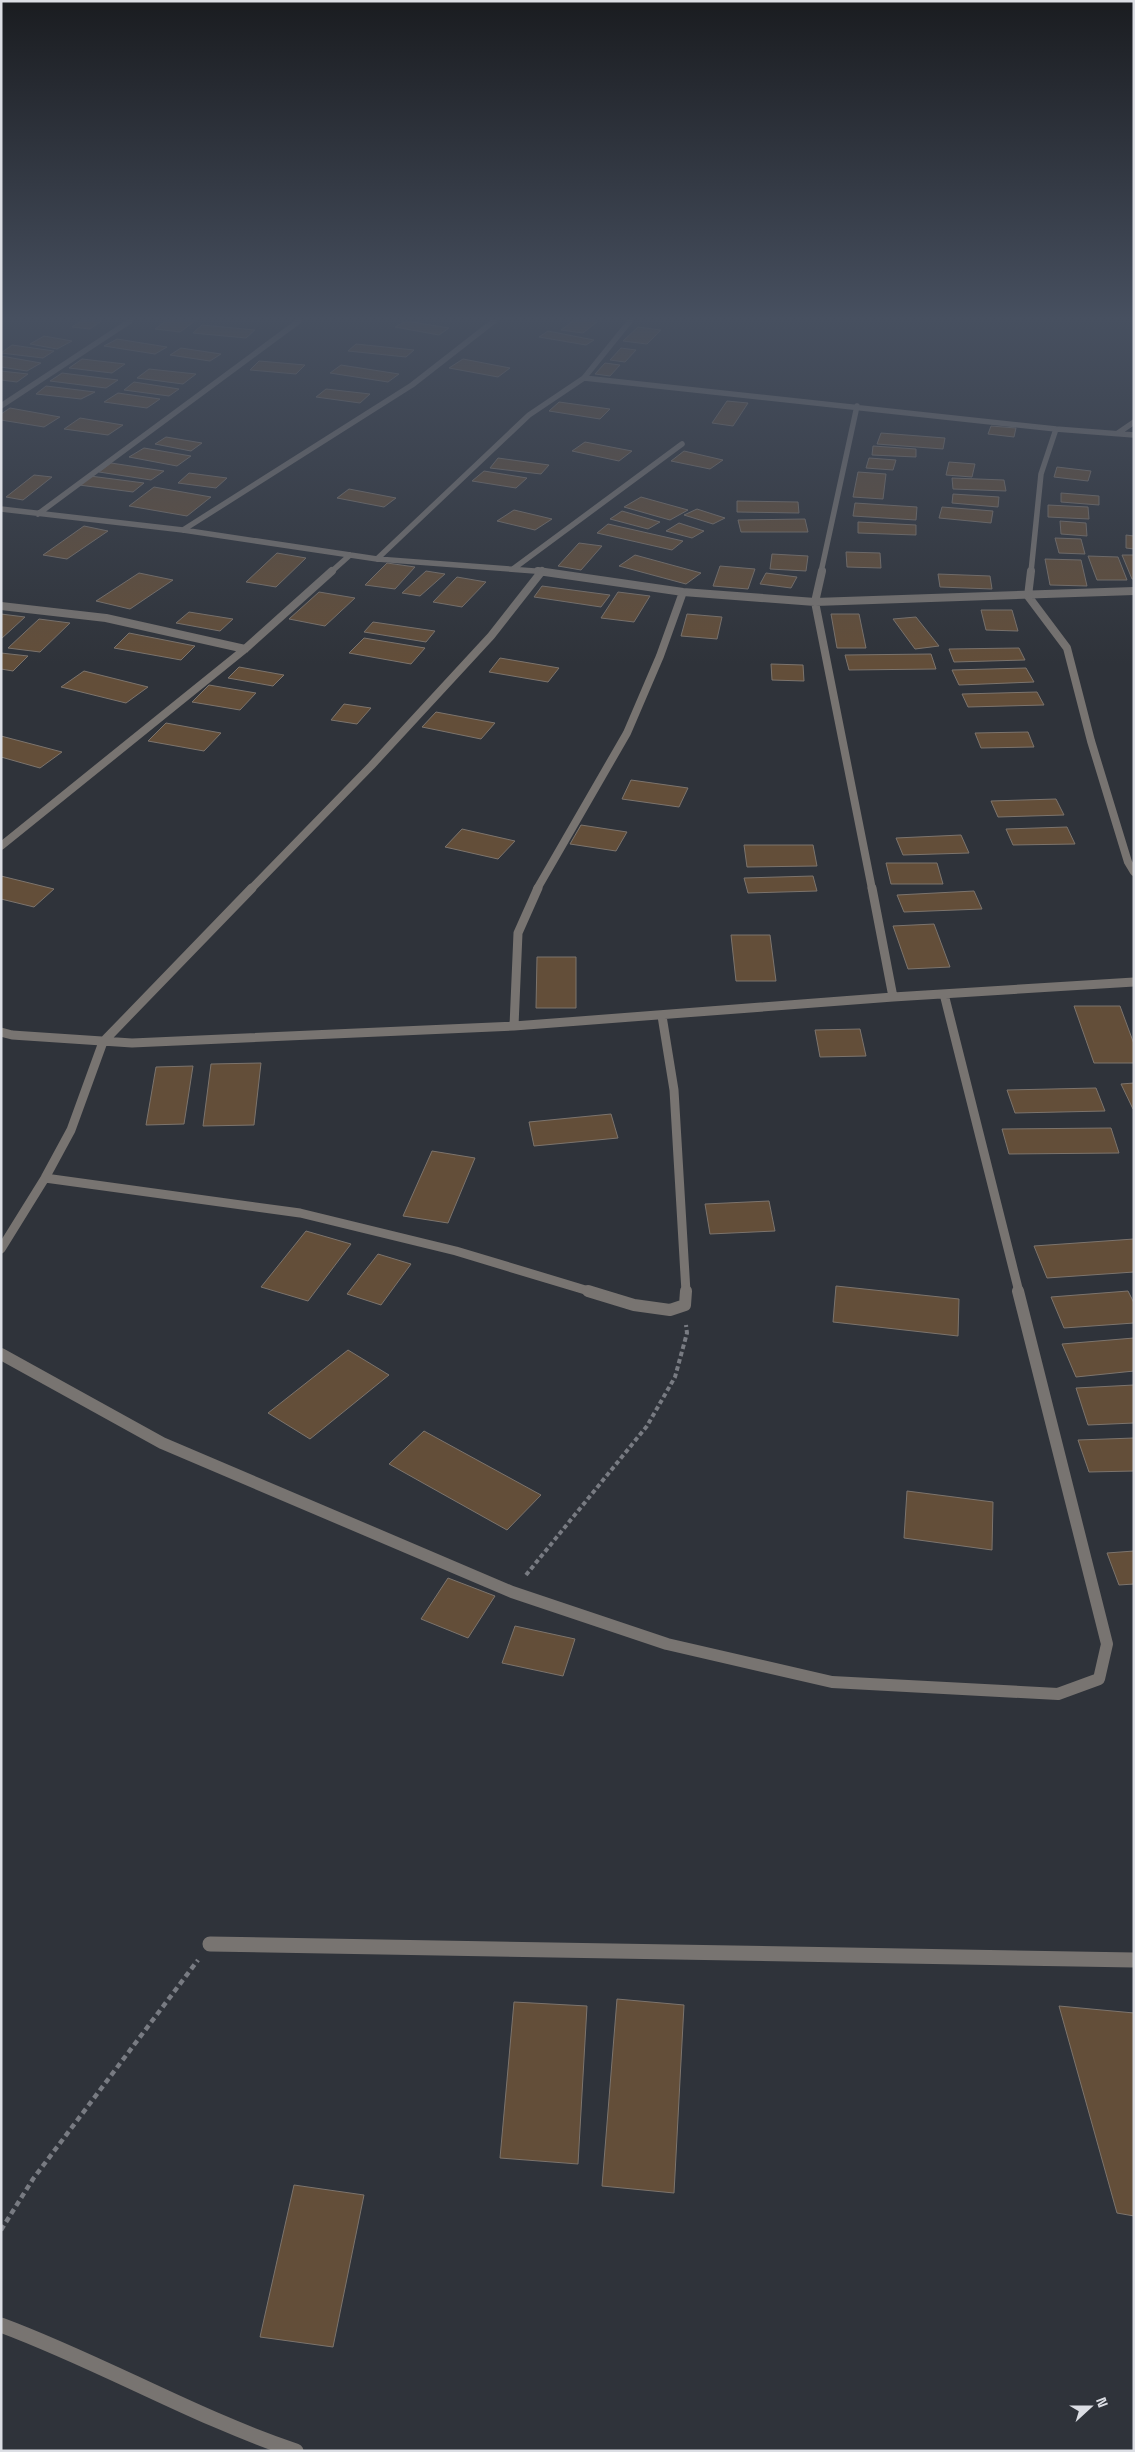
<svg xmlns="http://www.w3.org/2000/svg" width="1135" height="2452" viewBox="0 0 1135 2452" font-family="'Space Grotesk',sans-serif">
	<rect width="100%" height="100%" fill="#2f333a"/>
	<path fill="#634e39" stroke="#7c746d" d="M81,321h20l-11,8 -18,-2z
		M166,321h29l-15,11 -25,-3z
		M406,321l43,7 -10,7 -44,-8z
		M573,321h25l-15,12 -22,-3z
		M202,325l53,5 -9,8 -53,-5z
		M638,327l23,3 -14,14 -24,-3z
		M548,331l46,9 -8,5 -47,-8z
		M44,336l28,5 -15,8 -27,-5z
		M117,339l50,8 -12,7 -51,-8z
		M356,344l58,6 -8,7 -58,-6z
		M12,345l42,6 -11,7 -42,-5z
		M181,348l40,6 -11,7 -40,-6z
		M621,348l15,2 -11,12 -15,-2z
		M1,356l40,7 -14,8 -26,-4z
		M82,359l43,5 -13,9 -43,-5z
		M463,359l47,9 -12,9 -49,-9z
		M259,361l46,4 -9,9 -46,-4z
		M605,363l15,2 -10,11 -15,-2z
		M341,365l58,9 -11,8 -58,-9z
		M149,369l47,5 -13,10 -46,-6z
		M1,371l27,3 -11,8 -16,-2z
		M62,373l56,7 -12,8 -56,-7z
		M134,382l45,7 -10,7 -45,-6z
		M46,386l49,6 -14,7 -45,-5z
		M326,389l44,5 -10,9 -44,-6z
		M118,393l42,6 -13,9 -43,-6z
		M727,401l21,2 -15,23 -21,-3z
		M559,402l51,7 -10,10 -51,-8z
		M10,408l50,9 -16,10 -43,-7v-6z
		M80,418l43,7 -15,10 -44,-6z
		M991,426l25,2 -2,9 -26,-3z
		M881,433l64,5 -2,11 -66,-5z
		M166,437l36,6 -11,8 -36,-7z
		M585,442l47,9 -13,10 -47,-10z
		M873,446l43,3v8l-44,-2z
		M144,448l47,8 -14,10 -48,-9z
		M684,451l39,9 -13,9 -39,-8z
		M498,458l51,7 -8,9 -51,-6z
		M869,458l27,2 -3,10 -27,-2z
		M949,462l26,2 -3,13 -26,-2z
		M111,463l53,8 -13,9 -52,-8z
		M1057,467l34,4 -3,10 -34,-4z
		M484,471l43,7 -11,10 -44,-7z
		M858,472l28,2 -3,25 -30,-2z
		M189,473l38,5 -11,10 -38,-5z
		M34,475l18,2 -29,23 -17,-3z
		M90,476l54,7 -11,9 -54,-7z
		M952,478l52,2 2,11 -53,-2z
		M154,487l57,10 -24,19 -58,-10z
		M349,489l47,9 -12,9 -47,-9z
		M1061,493l38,3v9l-38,-3z
		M953,494l46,3 -1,10 -46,-4z
		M641,497l47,13 -18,10 -46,-13z
		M737,501l61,1 1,11 -62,-1z
		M855,503l62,4 -1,13 -63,-4z
		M1048,505l40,2 1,12 -41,-2z
		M942,507l51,4 -2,12 -52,-5z
		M697,509l28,9 -12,6 -29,-9z
		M514,510l38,9 -17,11 -38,-9z
		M622,511l38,11 -12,7 -38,-10z
		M805,519l3,13h-67l-3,-12z
		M1060,521l26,2 1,13 -26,-2z
		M858,522l58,3v10l-58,-2z
		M679,523l25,8 -12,7 -26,-7z
		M608,524l75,17 -11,9 -75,-17z
		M84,526l24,5 -41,28 -24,-4z
		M1126,535l8,1v13l-8,-1z
		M1055,538l26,1 4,15 -26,-1z
		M579,543l23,3 -21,24 -23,-4z
		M846,552l34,1 1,15 -34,-1z
		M277,553l29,5 -30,29 -30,-5z
		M772,554l36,2 -2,15 -36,-2z
		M635,555l66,18 -15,11 -67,-18z
		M1122,555h12v24h-2z
		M1088,556l30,1 9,23h-30z
		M1045,559l36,1 6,26 -37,-1z
		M387,563l28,4 -20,22 -30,-4z
		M720,566l35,3 -7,20 -35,-3z
		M426,571l19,3 -25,22 -18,-3z
		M139,573l34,7 -43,29 -34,-8z
		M766,573l31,4 -6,11 -31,-4z
		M938,574l52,2 2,13 -52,-2z
		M457,577l29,5 -24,25 -29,-5z
		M542,586l68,9 -9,12 -67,-10z
		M319,592l36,6 -30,28 -36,-7z
		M618,592l32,4 -16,26 -33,-4z
		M981,610h31l6,21 -32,-1z
		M189,612l44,7 -13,12 -44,-8z
		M1,614l24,3 -24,22z
		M687,614l35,3 -5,22 -36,-3z
		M831,614h28l7,34h-29z
		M916,617l23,29 -24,3 -22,-30z
		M39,619l31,4 -30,29 -32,-4z
		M373,622l62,9 -9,11 -62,-10z
		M129,633l66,13 -14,14 -67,-12z
		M364,638l61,10 -14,16 -62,-11z
		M1019,648l6,12 -71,2 -5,-13z
		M1,653l27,3 -15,15 -12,-2z
		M931,654l5,15 -87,1 -4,-15z
		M500,658l59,10 -11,14 -59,-10z
		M771,664l32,1 1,16 -32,-1z
		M239,667l45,8 -11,11 -45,-8z
		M1026,668l8,14 -75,3 -7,-15z
		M84,671l64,16 -22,16 -65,-16z
		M209,685l47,8 -16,17 -48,-8z
		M1037,692l7,13 -76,2 -6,-13z
		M344,704l27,4 -14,16 -26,-4z
		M436,712l59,11 -14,16 -59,-12z
		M166,723l55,10 -17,18 -56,-10z
		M1028,732l6,15 -53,1 -6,-15z
		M1,736l61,16 -22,16 -39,-11z
		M631,780l57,8 -9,19 -57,-8z
		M1056,799l8,16 -66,2 -7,-16z
		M581,825l46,7 -11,19 -46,-7z
		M1067,827l8,17 -62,1 -7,-16z
		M462,829l53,12 -17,18 -53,-12z
		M961,835l8,18 -66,2 -7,-17z
		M744,845h69l4,21 -70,1z
		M886,863h51l6,21h-52z
		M1,876l53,13 -20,18 -33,-8z
		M813,876l4,15 -69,2 -4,-15z
		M974,891l8,18 -78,3 -7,-17z
		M934,924l16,43 -42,2 -15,-43z
		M731,935h39l6,46h-40z
		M537,957h39v51h-40z
		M1074,1006h46l14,38v19h-40z
		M860,1029l6,27 -46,1 -5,-27z
		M261,1063l-7,62 -51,1 8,-62z
		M193,1066l-9,58 -38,1 10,-58z
		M1134,1083v26h-1l-12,-25z
		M1096,1088l9,23 -90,2 -8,-23z
		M611,1114l7,24 -84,8 -5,-24z
		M1111,1128l8,25 -110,1 -7,-25z
		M432,1151l43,7 -27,65 -45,-7z
		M769,1201l6,30 -65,3 -5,-30z
		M306,1231l45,13 -43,57 -47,-14z
		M1134,1239v33l-87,6 -13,-32z
		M378,1254l33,10 -30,41 -34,-11z
		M836,1286l123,13 -1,37 -125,-14z
		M1128,1291l6,12v20l-70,5 -13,-31z
		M1134,1338v33l-58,6 -14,-33z
		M348,1350l41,25 -79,64 -42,-26z
		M1134,1385v38l-46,2 -12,-37z
		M424,1431l117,64 -34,35 -118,-66z
		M1134,1438v33l-45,1 -11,-32z
		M907,1491l86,11 -1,48 -88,-12z
		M1134,1551v33l-15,1 -12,-32z
		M448,1578l47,18 -27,42 -47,-19z
		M515,1626l60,13 -12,37 -61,-13z
		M617,1999l67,6 -10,188 -72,-7z
		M514,2002l73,4 -9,158 -78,-6z
		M1059,2006l75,7v203l-17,-3z
		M294,2185l70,10 -31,152 -73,-10z"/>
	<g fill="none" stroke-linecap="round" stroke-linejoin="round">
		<path stroke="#787b82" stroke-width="4" stroke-dasharray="4.5 3" stroke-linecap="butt" d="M526,1575l121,-149 28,-49 12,-44 -1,-8"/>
		<path stroke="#787b82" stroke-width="4.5" stroke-dasharray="5.5 4" stroke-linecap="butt" d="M1,2230l32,-51 165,-219"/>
		<path stroke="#787471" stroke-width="5.5" d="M584,378l472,51 78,6
			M1,406l129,-85
			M1118,433l16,-11
			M1,509l182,21 194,29 171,13
			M38,514l261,-193
			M183,530l229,-145 82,-64
			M377,559l152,-144 55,-37 46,-57
			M513,569l169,-125
			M331,572l19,-17
			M821,572l36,-166
			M1031,572l10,-98 15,-45"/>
		<path stroke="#787471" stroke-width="8" d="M538,571l145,21 132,10 319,-11
			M822,571l-7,31 57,287
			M1031,571l-3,25 39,52 24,93 37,121 6,10
			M1,606l105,12 139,31
			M1,846l244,-197 87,-78
			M251,889l120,-123 120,-130 51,-65
			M537,889l90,-156 33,-77 23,-64"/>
		<path stroke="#787471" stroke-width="9" d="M872,888l21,109
			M944,994l75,298
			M662,1016l12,74 12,202
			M514,1026l4,-93 20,-45
			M1,1032l11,3 120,8 382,-17 379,-29 241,-15
			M45,1178l255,35 156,38 136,41
			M1,1249l44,-71 26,-48 32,-88 149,-154"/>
		<path stroke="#787471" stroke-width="12" d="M588,1291l46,14 36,5 15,-5 1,-14
			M1,1354l161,89 350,149 155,52 165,38 226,12 41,-15 8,-35 -89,-353"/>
		<path stroke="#787471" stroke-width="15" d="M210,1944l924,16
			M1,2325c100,37 193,92 295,126"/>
	</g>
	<linearGradient id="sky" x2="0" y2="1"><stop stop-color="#1a1c20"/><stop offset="0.48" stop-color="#475060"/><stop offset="1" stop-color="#475060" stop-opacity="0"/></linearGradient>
	<rect width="1135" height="664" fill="url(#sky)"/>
	<rect width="1135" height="2452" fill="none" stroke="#dcdee4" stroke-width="5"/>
	<g transform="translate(1090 2407) rotate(69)" stroke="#2f333a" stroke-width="4" paint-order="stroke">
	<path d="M0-4L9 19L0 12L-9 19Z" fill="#dcdee4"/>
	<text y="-8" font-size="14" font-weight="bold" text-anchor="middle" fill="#dcdee4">N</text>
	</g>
</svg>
